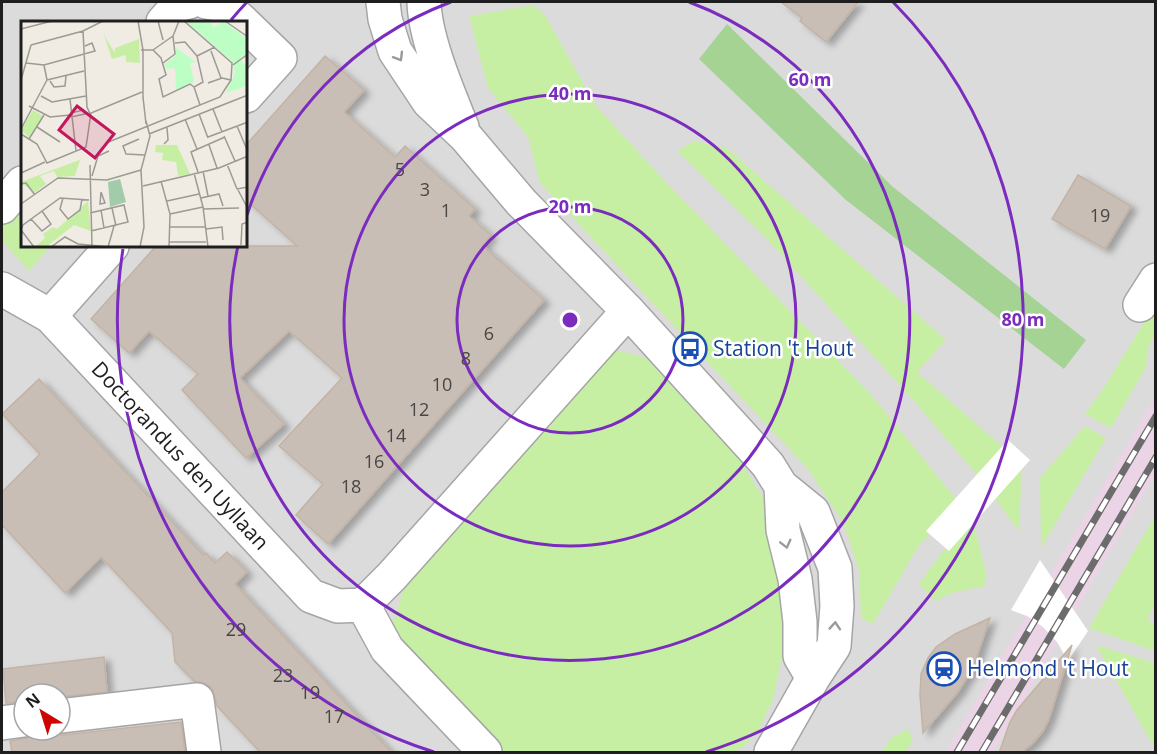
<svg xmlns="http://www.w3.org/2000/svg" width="1157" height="754" viewBox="0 0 1157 754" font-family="'Open Sans',sans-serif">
	<defs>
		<filter id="shadow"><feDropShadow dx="6" dy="4" stdDeviation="3" flood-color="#0004"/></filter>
	</defs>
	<rect width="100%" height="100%" fill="#f0ece3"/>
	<path fill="#dcdbdb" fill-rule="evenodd" d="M2,2h1153v750h-1153zM22,22h224v224h-224zM24,694h36v36h-36z"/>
	<path fill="#ead4e5" d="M1155,397v78l-162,277h-47z"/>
	<path fill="#c7efa4" d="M533,5l12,10 51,91 63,69 215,223 99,122 13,53v13l-32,6 -19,9 -16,-17 27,-37 -15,-14 -13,14 -45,77 -12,-6 -2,-48 -16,-48 -35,-53 -268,-286 -12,-46 -40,-49 -19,-72z
		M694,141l33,7 219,192 -29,32 90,79 15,16 -3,64 -36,-49 -69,-81 -147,-162 -90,-88z
		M22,190v56h29l-22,25 -27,-30v-28z
		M1155,305v28l-6,12 -3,22 -35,61 -26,-14 18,-25z
		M617,350l29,8 92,99 32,52 16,119 -6,39 -7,33 -16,33 -14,14 -10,5h-229l-113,-123 15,-47z
		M1085,426l21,12 -65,110 -1,-70z
		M1155,516v88l-7,14 1,3 6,4v26l-66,-23z
		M1096,645l59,18v86z
		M908,729l5,12 -8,11h-23l9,-14z"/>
	<path fill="#a5d394" d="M727,24l166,163 193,153 -22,29 -218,-169 -147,-141z"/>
	<path fill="#fff" d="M1008,440l22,20 -81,91 -23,-20z
		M1040,560l48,71 -20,30 -11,-19 -14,-15 -16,-11 -16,-6z"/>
	<path fill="#c8beb6" stroke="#c3b3a4" stroke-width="1.5" filter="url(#shadow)" d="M781,2h77l-32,40 -26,-21 2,-3z
		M325,56l39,34 -20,22 51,45 10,-11 70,63 -6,7 22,19 -8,11 61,54 -216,244 -32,-29 27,-31 -44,-38 63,-68 -53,-47 -49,47 44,46 -38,34 -64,-68 16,-16 -49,-43 -20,22 -38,-34 65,-73h141l-51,-46v-55z
		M1078,175l53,31 -26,43 -53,-30z
		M39,379l164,176 3,-2 9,10 12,-11 20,20 -12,12 157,169h-131l-44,-47 -5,-18 -8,-5 -10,-2 -19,-19 -3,-29 -71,-76 -36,36 -63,-68v-33l38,-38 -38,-40z
		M990,618l-17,50 -15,24 -35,41 -3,-38 1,-21 7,-16 8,-11 19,-13z
		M1072,645l-23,74 -6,12 -10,12 -12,10h-22l11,-31 7,-12z
		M104,657l3,35 -47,5v-3h-36v8l-18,1 -3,-34z
		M181,722l4,31h-173l-2,-12 17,-3 8,-3 4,-5h9l5,3 9,2z"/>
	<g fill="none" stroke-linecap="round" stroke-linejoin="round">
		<g stroke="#a5a5a5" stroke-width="36">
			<path id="minor" d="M206,2l18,3 19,17
				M383,2l2,17 10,32 34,51 37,35 55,65 107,109 140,154 13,21 32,26 22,56 2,38 -3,40 -21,32 -42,74
				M424,2c1,37 24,90 38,125
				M163,22l16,-18 10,-2
				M246,25l34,33 -34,38
				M2,207l20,-24
				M2,289l48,27 261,280 27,10 25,-1 29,-29 236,-265
				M1140,305l16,-25
				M50,316l62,-70
				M781,486l2,44 12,49 5,43v34l13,22
				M363,605l24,44 98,103
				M60,716l137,-16 7,52
				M2,723l22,-3"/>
		</g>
		<use href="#minor" stroke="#fff" stroke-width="33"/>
		<g stroke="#6c6c6c" stroke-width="7">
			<path id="rail" d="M957,752l199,-336
				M982,752l174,-295"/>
		</g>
		<use href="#rail" stroke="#fff" stroke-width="4.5" stroke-dasharray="14" stroke-linecap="butt"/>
	</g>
	<defs><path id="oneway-chevron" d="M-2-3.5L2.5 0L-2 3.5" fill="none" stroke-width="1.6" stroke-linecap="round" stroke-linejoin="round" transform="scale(1.5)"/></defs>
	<g stroke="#9a9a9a">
		<use href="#oneway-chevron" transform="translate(399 57) rotate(59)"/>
		<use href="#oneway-chevron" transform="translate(786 544) rotate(76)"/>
		<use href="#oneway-chevron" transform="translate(835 626) rotate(-86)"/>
	</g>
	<g fill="none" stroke="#7b2cbf" stroke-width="3">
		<circle cx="570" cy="320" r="113"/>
		<circle cx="570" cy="320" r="226"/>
		<path d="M247 215A340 340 0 0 1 451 2M689 2A340 340 0 1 1 238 246"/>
		<path d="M434 752A453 453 0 0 1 123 249M231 20A453 453 0 0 1 247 2M893 2A453 453 0 0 1 706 752"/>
	</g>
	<defs>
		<g id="bus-ring" transform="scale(1.725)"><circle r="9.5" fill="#fff" stroke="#1a4fb4" stroke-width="1.5"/><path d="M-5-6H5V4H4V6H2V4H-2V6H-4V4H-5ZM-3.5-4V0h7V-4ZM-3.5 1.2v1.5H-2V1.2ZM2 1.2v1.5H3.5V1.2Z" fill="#1a4fb4"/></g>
		<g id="station-ring" transform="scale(1.725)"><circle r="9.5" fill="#fff" stroke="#1a4fb4" stroke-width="1.5"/><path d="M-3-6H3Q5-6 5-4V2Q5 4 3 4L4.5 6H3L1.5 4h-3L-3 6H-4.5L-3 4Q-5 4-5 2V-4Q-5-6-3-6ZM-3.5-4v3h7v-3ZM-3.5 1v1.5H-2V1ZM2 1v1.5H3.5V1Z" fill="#1a4fb4"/></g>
	</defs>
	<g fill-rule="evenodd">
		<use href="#bus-ring" x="690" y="349"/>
		<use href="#station-ring" x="944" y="669"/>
	</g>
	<g text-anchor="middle" stroke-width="5" stroke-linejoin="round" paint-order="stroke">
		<g font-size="18" fill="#484644">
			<text x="400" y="176">5</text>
			<text x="425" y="196">3</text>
			<text x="446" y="217">1</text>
			<text x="1100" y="222">19</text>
			<text x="489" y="340">6</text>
			<text x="466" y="365">8</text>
			<text x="442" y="391">10</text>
			<text x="419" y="416">12</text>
			<text x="396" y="442">14</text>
			<text x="374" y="468">16</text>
			<text x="351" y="493">18</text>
			<text x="236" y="636">29</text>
			<text x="283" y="682">23</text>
			<text x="310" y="699">19</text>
			<text x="334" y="723">17</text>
		</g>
		<g font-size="21" fill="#164399" stroke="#fff" text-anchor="start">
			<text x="713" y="356">Station 't Hout</text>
			<text x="967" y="676">Helmond 't Hout</text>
		</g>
		<g font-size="21" fill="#1e1e1e" stroke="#fff">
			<text transform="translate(180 456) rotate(47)" y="7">Doctorandus den Uyllaan</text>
		</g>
	</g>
	<g transform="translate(21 21)">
		<rect width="226" height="226" fill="#f0ece3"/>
		<path d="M83,14l11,18v-5l24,-9 1,24 -14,-1v-7l-14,4zM12,89l10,6 -14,21 -8,-7zM135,124h21l13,29 -12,2 -2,-14 -14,-2 1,-7 -8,-1zM69,135l-10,4 -5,16 -18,1 -3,-6 -14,5 6,8 -12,9 -13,-11zM67,180l3,30 -17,-6 -28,22h-11l10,-9 -2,-4 10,-7 4,2z" fill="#c7efa4"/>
		<path d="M99,158l6,23 -16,5 -2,-25z" fill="#a2cbaa"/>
		<path d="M164,0h25l3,6 11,-5 23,17v13l-7,7 7,9v18l-21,7 9,-20 -3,-12zM155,27l20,14 -6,1 4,19 -18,8 -1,-22 -9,1 -1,-5 11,-9z" fill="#bcfec3"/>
		<path fill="none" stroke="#9c9a94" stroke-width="1.5" d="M117,0l5,29v49M137,0l5,19M163,0l48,42 -1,17 -9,-2 -14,5M204,0l23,16M0,8l31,-8M62,10l4,76 4,9M154,22l10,-1 12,14M10,24l52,-14 20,-10M120,29h12l8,8 5,17 -7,4 4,18 27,-13 4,3M132,29l20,-14M190,30l10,27M5,42l18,2 51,-14 -3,-8 -7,3M142,42l12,-9 -2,-18 6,-15M212,44l15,-11M0,59l10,-35M26,59l37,-9M29,60l4,6 11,-1 1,-10M20,75l11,6 34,-6M122,76l3,27M49,78l6,52M179,84l-6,-18 9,-5 -6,-26 18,-9M8,85l21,11 20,-2M192,88l9,23M50,92l12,-3 2,4 -14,3M178,93l9,24M164,98l12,30M216,105l11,26M16,106l23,15M0,108l26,-49 -3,-15M0,113l16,10 10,19 39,-16 5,-34 51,-21M128,113l99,-39M203,115l11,25M187,116l40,-15M8,118l15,-24M118,118l-16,7 3,8 19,1M85,122l114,-46 11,-17M143,123l4,-4 -1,-13M188,124l8,23M206,143l10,25 11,-2M69,144l2,82M182,150l5,25M177,151l-7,-20 34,-15M0,152l24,-11M173,152l9,34 5,40M71,155l6,-20 11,-5M140,160l9,33 -1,33M0,163l5,-1 9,12M122,165l76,-18 29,-12M217,169l10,19M80,171l4,11 -5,1zM42,177l-3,11 8,10 12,-9 2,-11M180,177l18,-4 4,12M146,180l32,-7M0,183l37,-26 49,2 34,-10M91,187l4,18M182,188l36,-1M80,189l3,18M69,192l34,-8 4,17 -37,9M149,193l33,-7M10,198l11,12 9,-7 -9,-13M148,206h36M185,208l16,-2 1,13M148,221h37M220,224l1,-21 6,-2M13,226l-13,-17 2,-5 37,-27 29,2M30,226l14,-10 13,7 31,3M87,226l6,-21M119,226l4,-20 -3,-57 9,-34 -4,-15"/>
		<path fill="#c2185b" fill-opacity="0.15" stroke="#c2185b" stroke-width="3" d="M56,85l37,28 -19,24 -36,-28z"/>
		<rect width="226" height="226" fill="none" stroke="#1e1e1e" stroke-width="3"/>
	</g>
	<circle cx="570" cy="320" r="9" fill="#7b2cbf" stroke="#fff" stroke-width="3"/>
	<g font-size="18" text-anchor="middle" font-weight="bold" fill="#7b2cbf" stroke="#fff" stroke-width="5" stroke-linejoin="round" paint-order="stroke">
		<text x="810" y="86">60 m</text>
		<text x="570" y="100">40 m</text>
		<text x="570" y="213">20 m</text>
		<text x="1023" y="326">80 m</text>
	</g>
	<rect width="1157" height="754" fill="none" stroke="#1e1e1e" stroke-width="6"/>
	<g transform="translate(42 712) rotate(322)"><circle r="28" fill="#ffffff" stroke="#a5a5a5" stroke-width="1.5"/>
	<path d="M0-4.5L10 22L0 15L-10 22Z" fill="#cc0600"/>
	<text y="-9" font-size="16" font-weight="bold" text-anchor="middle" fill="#1e1e1e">N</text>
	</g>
</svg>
